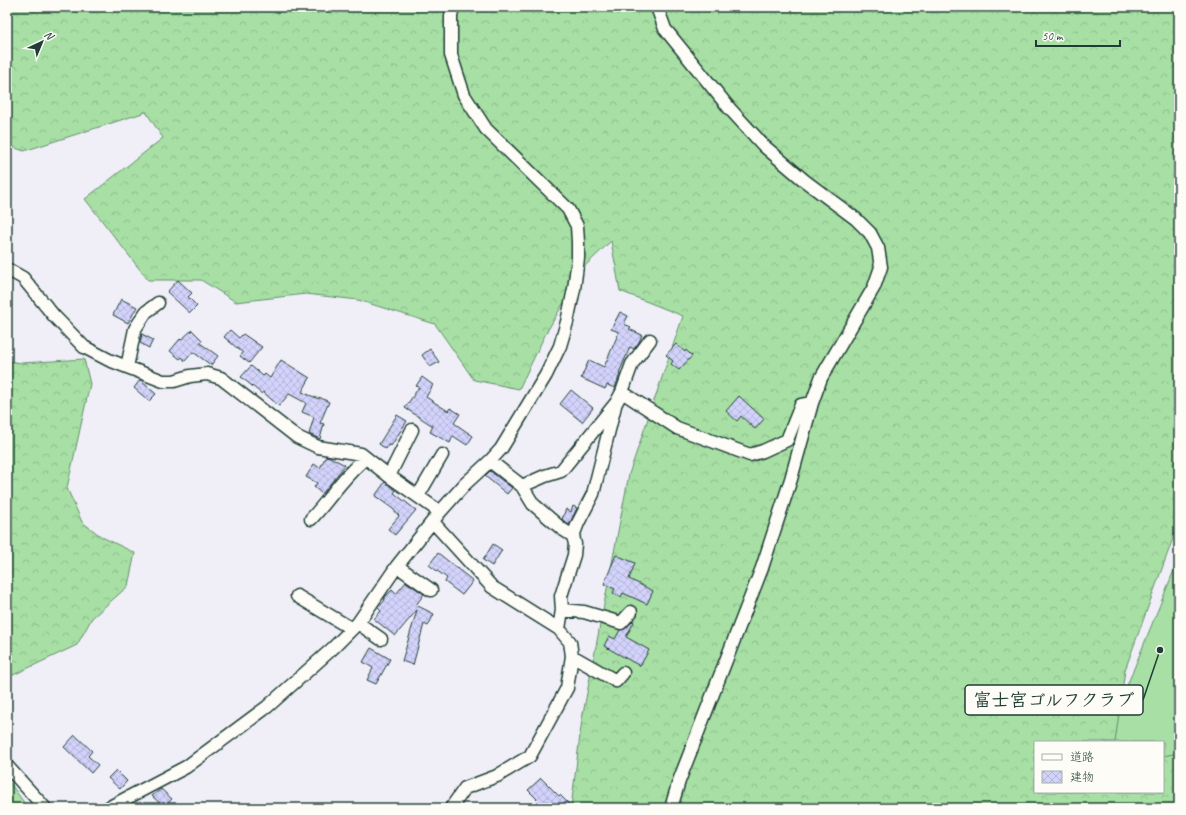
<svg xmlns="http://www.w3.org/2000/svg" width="1186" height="815" viewBox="0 0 1186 815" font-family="Caveat,'Klee One',sans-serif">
	<defs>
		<pattern id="forest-crowns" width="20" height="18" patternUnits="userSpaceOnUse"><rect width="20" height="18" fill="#a7dfa4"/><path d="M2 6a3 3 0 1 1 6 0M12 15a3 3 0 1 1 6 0" fill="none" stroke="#8fc08e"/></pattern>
		<pattern id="building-cross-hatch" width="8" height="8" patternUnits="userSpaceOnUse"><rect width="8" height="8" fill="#d2d2fb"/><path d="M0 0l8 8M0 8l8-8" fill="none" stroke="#b4b5d8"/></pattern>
	</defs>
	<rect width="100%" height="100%" fill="#f0eff8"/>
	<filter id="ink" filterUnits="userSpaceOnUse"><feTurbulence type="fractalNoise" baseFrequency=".025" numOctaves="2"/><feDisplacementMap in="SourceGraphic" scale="8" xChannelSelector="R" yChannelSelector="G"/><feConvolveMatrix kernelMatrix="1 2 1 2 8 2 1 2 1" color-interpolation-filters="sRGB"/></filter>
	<g filter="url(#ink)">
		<path fill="#a7dfa4" stroke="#638e6c" d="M1179,558v250l-16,-16v-50h-59z"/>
		<path fill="url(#forest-crowns)" stroke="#638e6c" d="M7,7h1172v515l-54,148 -10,72h-80v50h128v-36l16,-3v55h-608l11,-89 47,-245 54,-158 -63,-25 -9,-50 -26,25 -40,69 -26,54 -45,-9 -39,-56 -77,-24 -52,-6 -70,8 -35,-22h-53l-63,-81 78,-61 -17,-26 -122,39 -17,-6z
			M84,359l6,25 -23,104 15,34 20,15 33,16 -7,33 -36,32 -15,27 -70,33v-228l1,-2 -1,-23v-64l15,2z
			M7,779l21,29h-21z"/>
		<path fill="url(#building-cross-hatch)" stroke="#1f3d34" d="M178,280l14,13 -4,4 9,9 -7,7 -23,-21z
			M121,299l16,8 -9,16 -15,-8z
			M620,312l8,4 -4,8 7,3 -2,2 13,6 -3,7 -5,7 -4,-2 -11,26 1,1 -5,14 -8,-3 -2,4 -24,-11 8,-18 15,7 15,-35 -8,-3z
			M192,330l10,10 -2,3 18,13 -7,9 -18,-13 -8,9 -3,-4 -2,2 -10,-8 10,-12 1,1z
			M230,330l9,8 4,-4 19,13 -13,16 -9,-7 3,-3 -19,-16z
			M142,334l11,6 -4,8 -9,-5z
			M676,344l9,8 1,-2 6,6 -13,14 -8,-6 2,-3 -7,-6z
			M430,349l9,13 -9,5 -8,-12z
			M281,360l29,18 -8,14 17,7v-2l10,5 -9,21 4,1 -4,15 -11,-5 5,-17 -12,-5 4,-9 -17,-9 -10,12 -16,-14 -1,2 -21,-17 10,-11 12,10 2,-2 5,4z
			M422,377l11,8 -7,12 22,14 2,-3 10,6 -6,9 19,13 -6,9 -14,-9 -3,7 -20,-11 3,-6 -28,-18 14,-21 -3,-1z
			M140,380l16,14 -7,7 -15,-13z
			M571,390l22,18 -11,14 -22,-18z
			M739,396l25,23 -9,10 -14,-13 -4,5 -11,-10z
			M397,415l10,6 -16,25 -2,-2 -3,5 -7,-5z
			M326,456l4,1 15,8 -23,29 -8,-7 3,-4 -11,-6 8,-13 6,4z
			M490,471l22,17 -5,6 -22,-18z
			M385,482l11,8 -2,3 22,17 -21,25 -7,-6 11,-13 -6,-7 -18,-13z
			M573,506l4,2 -8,17 -7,-6 4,-10 5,3z
			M493,544l9,6 -10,16 -9,-6z
			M438,553l35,28 -11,14 -17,-13 2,-4 -18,-13z
			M616,555l19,8 -6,16 24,12 -6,13 -24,-11 -2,4 -8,-4 2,-4 -11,-5z
			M406,582l18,12 -8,11 18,9 -6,12 -4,-2 -11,41 -11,-4 15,-51 -22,26 -21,-17 7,-8 -3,-3 7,-8 -1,-1 1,-2 7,-7 4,4z
			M633,621l1,1 -8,15 23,13 -9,16 -36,-20 5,-10 6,3 5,-9 6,-2z
			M371,648l19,11 -14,25 -9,-4 6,-12 -10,-6z
			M75,735l17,16 -4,5 10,9 -7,8 -27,-26z
			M116,770l11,11 -7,8 -12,-11z
			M541,778l18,18 1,-1 13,13h-19l-7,-7 -4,4 -15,-15z
			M161,789l11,10 -8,8 -12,-11z"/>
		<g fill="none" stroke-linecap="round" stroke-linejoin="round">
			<g stroke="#1f3d34" stroke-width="15">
				<path id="minor" d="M657,7l8,22 65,80 34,37 41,35 51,38 14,14 8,15 3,19 -7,20 -53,91 -9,25 -21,76 -29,89 -83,213 -8,27
					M7,269l16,9 31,38 30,31 25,13 54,21h11l16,-5 17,-2 14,4 76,59 21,10 43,7 28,22 51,36
					M127,367l8,-38 11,-17 12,-9
					M622,392l55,36 73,27 13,-4 24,-11 14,-35 11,-2
					M490,461l32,25 23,-10 16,-5 55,-68 6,-11 10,-28 18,-24
					M389,476l23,-46
					M522,486l11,18 29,25 11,7
					M418,496l24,-41
					M311,519c19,-20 33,-44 55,-61
					M433,522l59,65 67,42 11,13 2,14 -5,32 -37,68 -33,20 -32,12 -14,20
					M397,566l34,24
					M297,596l55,33
					M562,610l22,2 37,11 10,-11
					M358,623l23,16
					M559,629l3,-19 -1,-14 13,-41 1,-11 -2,-8 5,-13 15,-29 22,-88
					M572,656l44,25 7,-8
					M7,766l38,42
					M108,808l78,-41 81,-60 66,-59 25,-25 39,-57 43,-54 25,-28 25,-23 11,-12 45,-74 14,-29 7,-24 7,-33 4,-31v-16l-1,-16 -9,-17 -82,-80 -22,-34 -13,-40v-39l2,-9"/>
			</g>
			<use href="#minor" stroke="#fdfcf7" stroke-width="12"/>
		</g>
	</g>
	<path fill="none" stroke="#1f3d34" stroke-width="1.5" d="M1160 650L1143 700"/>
	<circle fill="#1f3d34" stroke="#fdfcf7" stroke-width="1.5" cx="1160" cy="650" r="4"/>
	<rect fill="#fdfcf7" stroke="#1f3d34" stroke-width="1.5" x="965" y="685" width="178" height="30" rx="4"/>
	<g font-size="18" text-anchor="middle" font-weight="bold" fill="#1f3d34">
		<text x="1054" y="706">富士宮ゴルフクラブ</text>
	</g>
	<rect width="1186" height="815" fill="none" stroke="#fdfcf7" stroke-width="24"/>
	<rect x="12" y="12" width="1162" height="791" fill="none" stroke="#1f3d34" stroke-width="1.5" filter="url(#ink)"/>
	<rect x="1034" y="741" width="130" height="52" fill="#fdfcf7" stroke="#a4b0a9"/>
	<rect x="1042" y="754" width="20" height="6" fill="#fdfcf7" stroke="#a4b0a9"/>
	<text x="1070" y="761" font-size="12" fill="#1f3d34">道路</text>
	<rect x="1042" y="771" width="20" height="12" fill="url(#building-cross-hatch)" stroke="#a4b0a9"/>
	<text x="1070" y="781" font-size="12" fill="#1f3d34">建物</text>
	<g transform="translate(42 42) rotate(44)" stroke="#fdfcf7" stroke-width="3" paint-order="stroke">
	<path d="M0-3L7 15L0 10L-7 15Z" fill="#1f3d34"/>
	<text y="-6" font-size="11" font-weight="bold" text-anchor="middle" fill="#1f3d34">N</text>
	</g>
	<path d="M1036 40v6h84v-6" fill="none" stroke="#1f3d34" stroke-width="2"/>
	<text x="1042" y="40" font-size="12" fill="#1f3d34" stroke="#fdfcf7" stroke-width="3" paint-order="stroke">50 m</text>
</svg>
